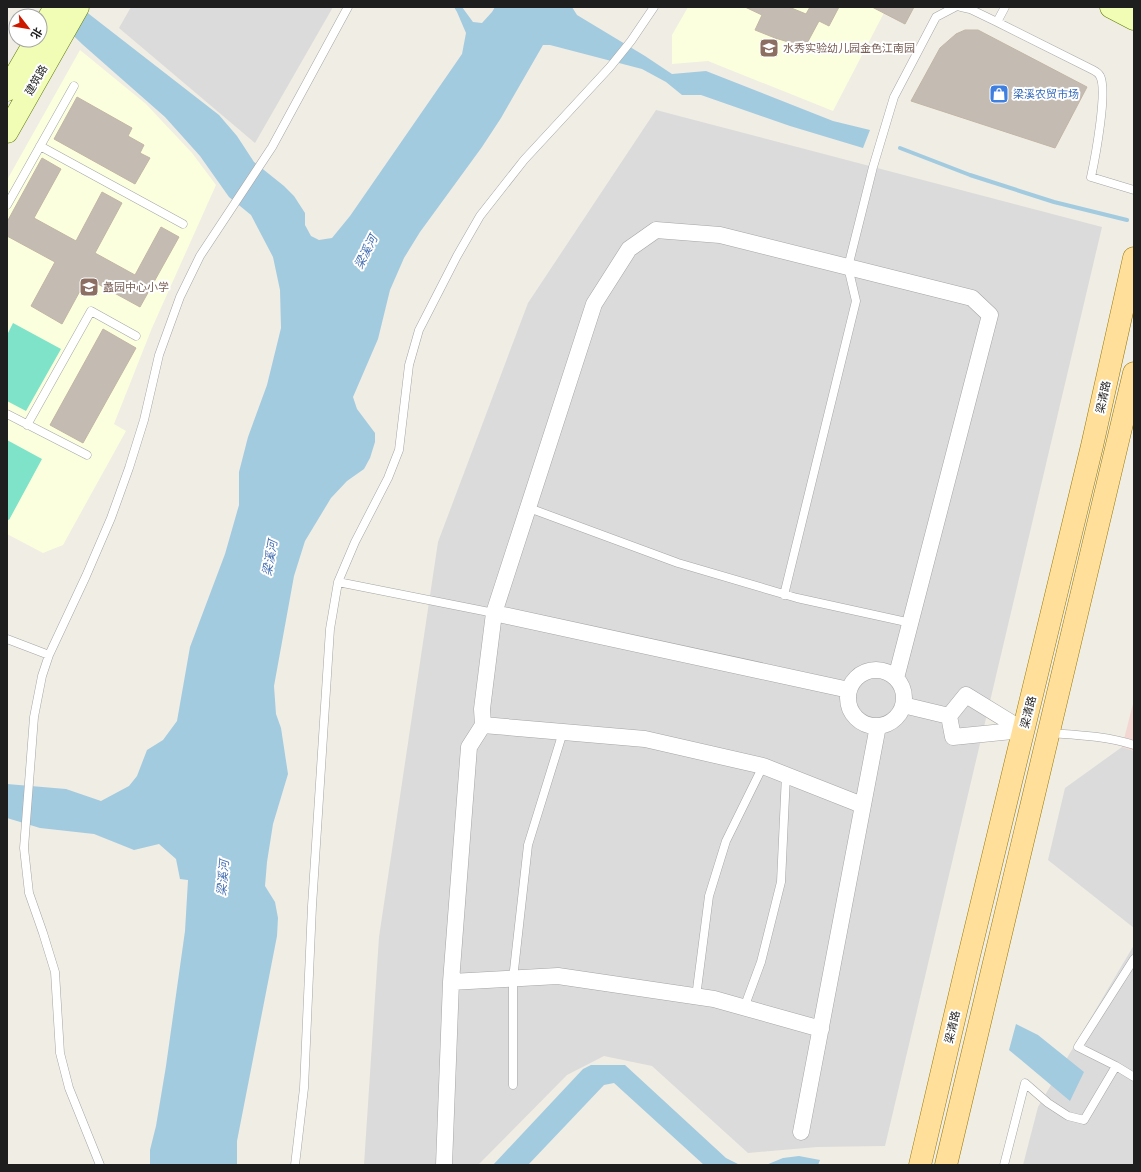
<svg xmlns="http://www.w3.org/2000/svg" width="1141" height="1172" viewBox="0 0 1141 1172" font-family="'Fira Sans Condensed','Noto Sans SC',sans-serif">
	<rect width="100%" height="100%" fill="#f0ede4"/>
	<path fill="#dcdbdb" d="M131,7h202l-78,136 -136,-115z
		M656,110l446,117 -217,919 -68,1 -69,6 -96,-87 -48,-10 -37,19 -89,90h-114l15,-228 59,-395 90,-239z
		M1122,747l12,4v177l-86,-68 17,-72z
		M1134,945v220h-111l15,-58z"/>
	<path fill="#f2d7d2" d="M1134,700v51l-12,-4z"/>
	<path fill="#fbffde" d="M688,7h199l-54,104 -125,-50 -36,3v-29z
		M80,50l66,54 46,49 24,32 -64,143 -38,96 12,7 -63,114 -20,8 -36,-19v-354z"/>
	<path fill="#7ee3c8" d="M13,323l48,26 -35,62 -19,-10v-66z
		M7,440l35,19 -33,61 -2,-1z"/>
	<path fill="#a2cbe0" d="M44,7h36l139,108 18,21 17,26 30,24 10,10 11,17v12l6,11 8,4 13,-2 18,-22 112,-162 4,-21 -9,-21 -3,-5h8l11,15 9,1 10,-11 3,-5h77l5,8 68,41 27,18 34,-3 127,50 37,9 -7,18 -73,-22 -89,-31h-19l-16,-13 -24,-13 -92,-24h-7l-42,73 -19,29 -62,85 -16,26 -14,32 -12,49 -25,58 4,12 18,24v9l-5,16 -6,11 -17,12 -16,17 -26,43 -11,35 -20,110 2,28 5,14 7,46 -15,50 -6,38 -2,24 10,16 3,16 -1,18 -40,205v24h-87v-15l6,-24 10,-60 19,-135 3,-51 -8,-1 -4,-20 -17,-15 -25,6 -40,-16 -54,-6 -33,-10v-34l59,5 35,12 28,-15 8,-10 10,-26 16,-10 14,-19 13,-74 35,-93 14,-49v-33l9,-35 19,-52 14,-57 -1,-38 -7,-33 -22,-42 -22,-18 -29,-41 -35,-39 -83,-73z
		M1016,1024l22,11 46,37 -14,29 -61,-51z
		M591,1065h34l101,93 14,7h-36l-90,-82 -10,2 -76,80h-35l90,-96z
		M799,1156l21,4 -2,5h-52l17,-7z"/>
	<g fill="none" stroke-linecap="round" stroke-linejoin="round">
		<path stroke="#a2cbe0" stroke-width="4" d="M900,148l70,27 84,27 73,18"/>
	</g>
	<path fill="#c4bcb3" stroke="#c2b5a5" d="M745,7h44l17,7 4,-7h29l-10,19 -10,-5 -14,26 -30,-9 -20,-8 7,-15z
		M872,7h42l-9,17z
		M965,30h13l109,57 -32,61 -144,-47 29,-53 16,-14z
		M77,97l55,31 -4,8 16,9 -4,8 10,5 -15,26 -81,-45z
		M42,158l19,11 -27,49 42,23 26,-49 20,11 -27,50 40,22 26,-48 18,10 -39,70 -53,-29 -25,46 -31,-18 24,-44 -48,-26v-14z
		M103,329l33,19 -53,95 -33,-18z"/>
	<g fill="none" stroke-linecap="round" stroke-linejoin="round">
		<g stroke="#a5a5a5" stroke-width="9">
			<path id="lane" d="M961,7l9,2 27,13 8,-15
				M997,22l96,48c2,1 6,4 7,6 8,14 -5,83 -9,101l43,13
				M40,146l143,78
				M7,205l67,-119
				M7,414l80,41
				M27,425l64,-114 45,25
				M529,508l149,55 119,35 114,25
				M338,582l156,31
				M784,595l72,-294 -8,-34 25,-100 21,-70 42,-80 19,-10
				M7,639l42,16
				M1050,733c28,2 57,3 84,12
				M696,997l13,-101 17,-55 37,-75
				M744,1008l17,-46 20,-80 5,-107
				M1116,1066l18,11
				M513,1085v-106l15,-134 35,-113
				M100,1165l-31,-77 -9,-35 -5,-81 -12,-39 -14,-40 -5,-45 10,-131 8,-41 7,-21 37,-79 25,-58 18,-50 15,-48 15,-65 21,-58 20,-41 72,-109 76,-140
				M295,1165l9,-77 8,-182 18,-277 8,-47 17,-40 33,-64 11,-28 10,-85 10,-35 38,-74 23,-40 44,-56 86,-93 21,-26 23,-34
				M1004,1165l21,-82 23,20 20,13 16,4 32,-54 -38,-19 56,-88"/>
		</g>
		<g stroke="#a5a5a5" stroke-width="17">
			<path id="street" d="M494,613l355,77
				M848 698a28 28 0 1 1 56 0a28 28 0 1 1-56 0Z
				M903,705l46,11
				M949,716l17,-21 57,35
				M949,716l4,21 70,-7
				M483,725l-1,-16 12,-96 100,-309 35,-55 27,-19 64,5 252,63 18,17 -94,363
				M451,982l107,-6 156,23 107,30
				M801,1132l77,-406
				M444,1165l7,-183 18,-235 14,-22 162,14 118,27 99,39"/>
		</g>
		<g stroke="#5f7b00" stroke-width="23">
			<path id="secondary" d="M1111,7l23,12
				M40,33l15,-26
				M7,90l29,-50
				M7,132l71,-125"/>
		</g>
		<g stroke="#997800" stroke-width="23">
			<path id="primary" d="M920,1165l47,-201 125,-518 42,-188
				M946,1165l188,-792"/>
		</g>
		<use href="#lane" stroke="#fff" stroke-width="8"/>
		<use href="#street" stroke="#fff" stroke-width="16"/>
		<use href="#secondary" stroke="#f1fdb5" stroke-width="22"/>
		<use href="#primary" stroke="#ffdf9a" stroke-width="22"/>
	</g>
	<defs>
		<g id="school-square" transform="scale(1)"><rect x="-9" y="-9" width="18" height="18" rx="4" fill="#8d6e63" stroke="#fff"/><path d="M0-5L7-2L0 1L-7-2ZM-4 1L0 2.5L4 1V4Q0 6-4 4Z" fill="#fff"/></g>
		<g id="shop-square" transform="scale(1)"><rect x="-9" y="-9" width="18" height="18" rx="4" fill="#3f7fe0" stroke="#fff"/><path d="M-5-2.5h2.3a2.7 3.5 0 0 1 5.4 0H5L5.5 6h-11ZM-1.5-2.5h3a1.5 2.3 0 0 0-3 0Z" fill="#fff"/></g>
	</defs>
	<g fill-rule="evenodd">
		<use href="#school-square" x="769" y="48"/>
		<use href="#shop-square" x="999" y="94"/>
		<use href="#school-square" x="89" y="287"/>
	</g>
	<g text-anchor="middle" stroke-width="4" stroke-linejoin="round" paint-order="stroke">
		<g font-size="11" fill="#785e54" stroke="#fff" text-anchor="start">
			<text x="783" y="52">水秀实验幼儿园金色江南园</text>
			<text x="103" y="291">蠡园中心小学</text>
		</g>
		<g font-size="11" fill="#1e1e1e" stroke="#fff">
			<text transform="translate(36 80) rotate(-60)" y="4">建筑路</text>
			<text transform="translate(1103 397) rotate(-78)" y="4">梁清路</text>
			<text transform="translate(1028 712) rotate(-76)" y="4">梁清路</text>
			<text transform="translate(952 1027) rotate(-77)" y="4">梁清路</text>
		</g>
		<g font-size="11" fill="#366cbe" stroke="#fff" text-anchor="start">
			<text x="1013" y="98">梁溪农贸市场</text>
		</g>
		<g font-size="12" font-style="italic" fill="#4570b3" stroke="#fff">
			<text transform="translate(366 252) rotate(-63)" y="4">梁溪河</text>
			<text transform="translate(270 558) rotate(-80)" y="4">梁溪河</text>
			<text transform="translate(223 878) rotate(-85)" y="4">梁溪河</text>
		</g>
	</g>
	<rect width="1141" height="1172" fill="none" stroke="#1e1e1e" stroke-width="16"/>
	<g transform="translate(28 28) rotate(121)"><circle r="19" fill="#ffffff" stroke="#a5a5a5"/>
	<path d="M0-3L7 15L0 10L-7 15Z" fill="#cd1800"/>
	<text y="-6" font-size="11" font-weight="bold" text-anchor="middle" fill="#1e1e1e">北</text>
	</g>
</svg>
